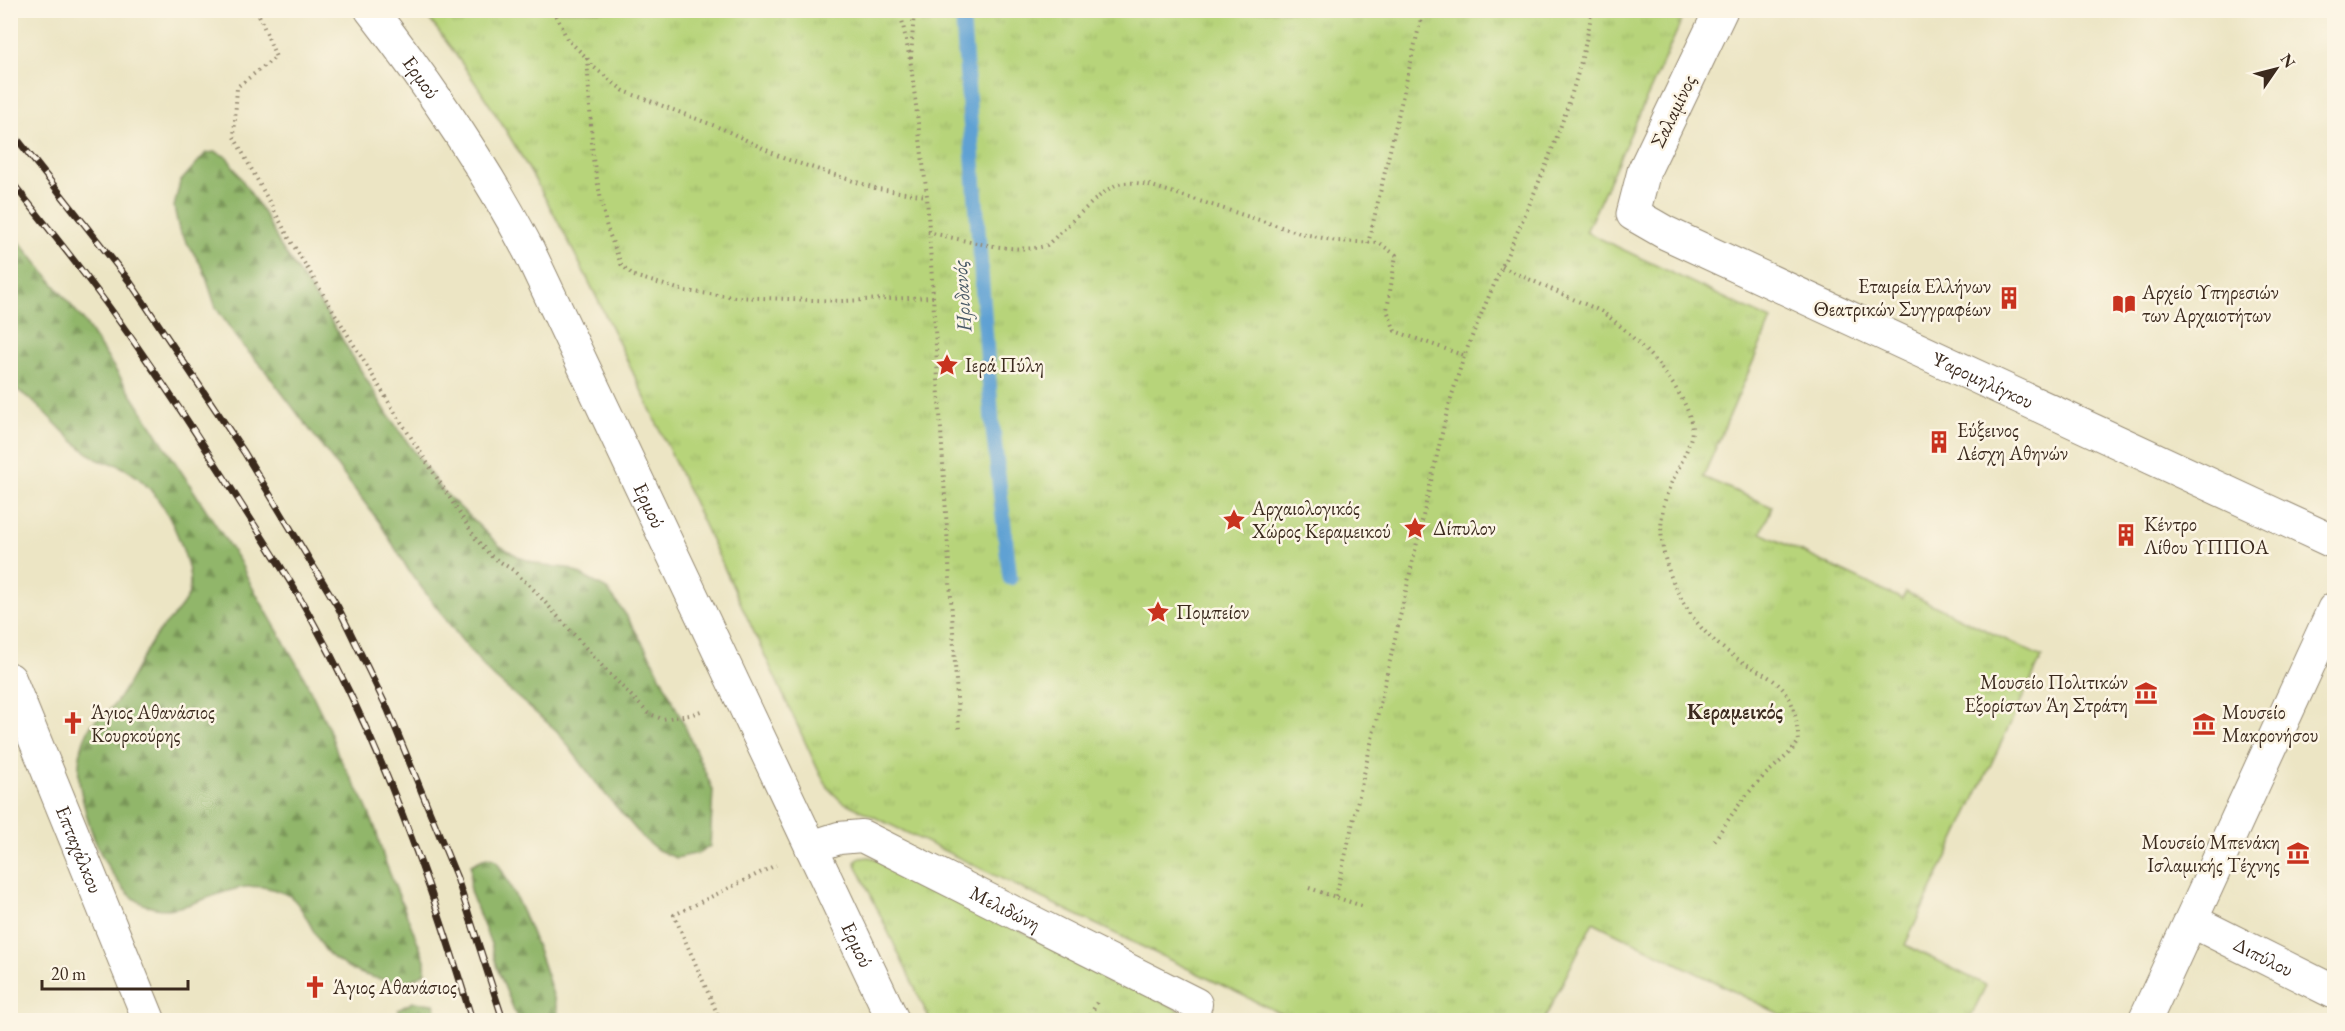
<svg xmlns="http://www.w3.org/2000/svg" width="2345" height="1031" viewBox="0 0 2345 1031" font-family="'EB Garamond',serif">
	<defs>
		<pattern id="forest-firs" width="22" height="20" patternUnits="userSpaceOnUse" patternTransform="scale(1.5)"><rect width="22" height="20" fill="#91b66a"/><path d="M5 1l3.5 6h-7zM16 11l3.5 6h-7z" fill="#789457"/></pattern>
		<pattern id="park-tufts" width="24" height="20" patternUnits="userSpaceOnUse" patternTransform="scale(1.5)"><rect width="24" height="20" fill="#b7d47a"/><path d="M3 7l-1-3M5 7V3M7 7l1-3M15 17l-1-3M17 17v-4M19 17l1-3" fill="none" stroke="#9eb669"/></pattern>
	</defs>
	<rect width="100%" height="100%" fill="#fcf5e5"/>
	<filter id="ink" filterUnits="userSpaceOnUse"><feTurbulence type="fractalNoise" baseFrequency=".0167" numOctaves="2"/><feDisplacementMap in="SourceGraphic" scale="12" xChannelSelector="R" yChannelSelector="G"/><feConvolveMatrix kernelMatrix="1 2 1 2 8 2 1 2 1" color-interpolation-filters="sRGB"/></filter>
	<filter id="wash" filterUnits="userSpaceOnUse"><feTurbulence type="fractalNoise" baseFrequency=".008" numOctaves="4" result="noise"/><feDisplacementMap in="SourceGraphic" scale="24" xChannelSelector="R" yChannelSelector="G"/><feGaussianBlur stdDeviation="1.35" result="paint"/><feColorMatrix in="noise" values="0 0 0 0 0 0 0 0 0 0 0 0 0 0 0 0 0 1.4 0 .05"/><feComposite in="paint" operator="in"/></filter>
	<g filter="url(#wash)">
		<rect width="100%" height="100%" fill="#ece5c4"/>
		<path fill="url(#forest-firs)" stroke="#667044" stroke-width="1.5" d="M216,152l11,5 38,58 16,32 44,64 63,104 53,74 59,57 21,12 23,8 24,2 39,21 19,26 28,48 29,59 30,68 -3,56 -11,7 -23,5 -18,-8 -13,-10 -45,-52 -43,-57 -67,-57 -30,-36 -51,-67 -29,-48 -116,-154 -22,-24 -26,-37 -13,-40 -24,-38 -5,-23 6,-25 26,-29z
			M10,230l73,90 157,242 11,23 50,86 28,58 9,26 25,44 13,31 8,29 41,101v12c-22,22 -81,0 -99,-21 -5,-6 -9,-14 -13,-21 -6,-11 -12,-25 -22,-33 -3,-3 -9,-4 -13,-6 -58,-24 -109,57 -159,-8 -22,-28 -32,-61 -39,-96 -4,-21 1,-54 18,-69 5,-4 11,-7 15,-12 18,-22 27,-49 44,-72 10,-12 25,-24 31,-39 4,-12 1,-27 -3,-39 -11,-35 -30,-73 -65,-90 -7,-4 -16,-3 -23,-7 -23,-14 -40,-35 -59,-53 -8,-8 -18,-14 -27,-21z
			M487,857l9,3c28,48 50,107 64,160h-42l-21,-52 -6,-24 -21,-53 1,-26z
			M413,1002l21,2 5,16h-40l-1,-10z"/>
		<path fill="url(#park-tufts)" stroke="#797f4c" stroke-width="1.5" d="M423,11h1263l-100,221 185,88 -68,157 69,30 -11,26 141,66 4,-7 136,65 -137,288 81,40 -17,35h-177l-199,-98 -49,98h-250l-453,-219 -13,-13 -8,-14c-54,-115 -107,-231 -161,-346 -68,-146 -136,-290 -236,-417z
			M869,857l8,2 322,161h-269l-75,-158 5,-4z"/>
		<g fill="none" stroke-linecap="round" stroke-linejoin="round">
			<path stroke="#5fa1d3" stroke-width="15" d="M962,10l30,411 18,157"/>
		</g>
	</g>
	<g filter="url(#ink)">
		<g fill="none" stroke-linecap="round" stroke-linejoin="round">
			<g stroke="#948871" stroke-width="34">
				<g id="pedestrian">
					<path id="s1" d="M371,10c59,76 113,155 158,241l364,769"/>
					<path id="s2" d="M10,679l139,341"/>
					<path id="s3" d="M811,847l28,-9 23,-2 334,168"/>
				</g>
			</g>
			<g stroke="#948871" stroke-width="35">
				<g id="minor">
					<path id="s4" d="M1721,10l-77,161 -11,43 33,19 668,309"/>
					<path id="s5" d="M2192,921l142,71"/>
				</g>
			</g>
			<g stroke="#948871" stroke-width="35">
				<path id="tertiary" d="M2145,1020l189,-411"/>
			</g>
			<path stroke="#948871" stroke-width="4" stroke-dasharray="1.5 4.5" stroke-linecap="butt" d="M257,10l19,47 -39,30 -3,50 55,101 107,176 80,125 15,17 22,14 22,21 68,76 45,46 14,6 28,-4 11,-4
				M554,10l13,29 20,19 4,7 33,26 99,38 60,29 95,31 49,7
				M900,10l11,55 16,131 32,535
				M587,58l6,101 9,46 5,23 14,36 13,12 51,15 50,6 106,4 92,-4
				M911,58l3,-48
				M928,232c30,7 92,24 119,13 16,-14 51,-52 69,-60 10,-4 22,-2 33,0l151,48 36,8 43,2 17,12 -9,55 8,21 70,25
				M1368,244l55,-234
				M1502,267c24,11 47,21 71,32 9,4 20,8 29,13 29,19 98,88 89,125 -5,20 -16,36 -23,54 -13,34 -6,70 10,101 15,32 38,54 68,72 14,8 30,15 40,29 9,11 11,34 13,48 -11,17 -27,26 -40,40 -17,18 -31,39 -45,60
				M1309,888l53,18
				M1336,896l110,-480c6,-21 12,-42 19,-62 44,-113 107,-222 127,-344
				M720,1020l-46,-105 102,-50
				M1088,1020l9,-18"/>
			<use href="#pedestrian" stroke="#fff" stroke-width="32"/>
			<use href="#minor" stroke="#fff" stroke-width="33"/>
			<use href="#tertiary" stroke="#fff" stroke-width="33"/>
			<g stroke="#3b2a1e" stroke-width="7">
				<path id="rail" d="M10,130l120,152 114,170 94,155 50,103 69,168 46,142
					M10,180c33,41 65,81 96,123 48,65 92,133 135,201 24,38 50,76 71,116 70,126 119,263 160,400"/>
			</g>
			<use href="#rail" stroke="#fcf5e5" stroke-width="4.5" stroke-dasharray="14" stroke-linecap="butt"/>
		</g>
	</g>
	<defs>
		<g id="building-bare" transform="scale(1.8)"><path d="M-4-6H4V6H1V3H-1V6H-4ZM-2.5-4.3h1.7v1.8h-1.7ZM.8-4.3h1.7v1.8H.8ZM-2.5-1h1.7V.8h-1.7ZM.8-1h1.7V.8H.8Z" fill="#c8321e" stroke="#fcf5e5" stroke-width="2.5" paint-order="stroke"/></g>
		<g id="library-bare" transform="scale(1.8)"><path d="M-6-4Q-3-5.5-.7-3.5V5Q-3 3-6 4ZM6-4Q3-5.5 .7-3.5V5Q3 3 6 4Z" fill="#c8321e" stroke="#fcf5e5" stroke-width="2.5" paint-order="stroke"/></g>
		<g id="sight-bare" transform="scale(1.8)"><path d="M0-6L1.8-2.2L6-1.7L2.9 1.2L3.7 5.4L0 3.3L-3.7 5.4L-2.9 1.2L-6-1.7L-1.8-2.2Z" fill="#c8321e" stroke="#fcf5e5" stroke-width="2.5" paint-order="stroke"/></g>
		<g id="museum-bare" transform="scale(1.8)"><path d="M0-6L6-3V-2H-6V-3ZM-5-1h2V3h-2ZM-1-1h2V3h-2ZM3-1h2V3H3ZM-6 4H6V6H-6Z" fill="#c8321e" stroke="#fcf5e5" stroke-width="2.5" paint-order="stroke"/></g>
		<g id="church-bare" transform="scale(1.8)"><path d="M-1.2-6h2.4v3.5h3.3v2.4h-3.3V6h-2.4V-.1h-3.3v-2.4h3.3Z" fill="#c8321e" stroke="#fcf5e5" stroke-width="2.5" paint-order="stroke"/></g>
	</defs>
	<g fill-rule="evenodd">
		<use href="#building-bare" x="2009" y="298"/>
		<use href="#library-bare" x="2124" y="304"/>
		<use href="#sight-bare" x="947" y="365"/>
		<use href="#building-bare" x="1939" y="442"/>
		<use href="#sight-bare" x="1234" y="520"/>
		<use href="#sight-bare" x="1415" y="528"/>
		<use href="#building-bare" x="2126" y="535"/>
		<use href="#sight-bare" x="1158" y="612"/>
		<use href="#museum-bare" x="2146" y="693"/>
		<use href="#church-bare" x="73" y="723"/>
		<use href="#museum-bare" x="2204" y="724"/>
		<use href="#museum-bare" x="2298" y="853"/>
		<use href="#church-bare" x="315" y="987"/>
	</g>
	<g text-anchor="middle" stroke-width="5" stroke-linejoin="round" paint-order="stroke">
		<g font-size="20" fill="#3b2a1e" stroke="#fcf5e5">
			<text dy="7" stroke="none"><textPath href="#s1" startOffset="84">Ερμού</textPath></text>
			<text transform="translate(1673 111) rotate(-64)" y="7">Σαλαμίνος</text>
			<text dy="7" stroke="none"><textPath href="#s4" startOffset="610">Ψαρομηλίγκου</textPath></text>
			<text dy="7" stroke="none"><textPath href="#s1" startOffset="570">Ερμού</textPath></text>
			<text dy="7" stroke="none"><textPath href="#s2" startOffset="184">Επταχάλκου</textPath></text>
			<text dy="7" stroke="none"><textPath href="#s3" startOffset="213">Μελιδώνη</textPath></text>
			<text dy="7" stroke="none"><textPath href="#s1" startOffset="1056">Ερμού</textPath></text>
			<text dy="7" stroke="none"><textPath href="#s5" startOffset="80">Διπύλου</textPath></text>
		</g>
		<g font-size="20" fill="#3b2a1e" stroke="#fcf5e5" text-anchor="start">
			<text x="1991" y="293" text-anchor="end">Εταιρεία Ελλήνων<tspan x="1991" dy="23">Θεατρικών Συγγραφέων</tspan></text>
			<text x="2142" y="299">Αρχείο Υπηρεσιών<tspan x="2142" dy="23">των Αρχαιοτήτων</tspan></text>
			<text x="965" y="372">Ιερά Πύλη</text>
			<text x="1957" y="437">Εύξεινος<tspan x="1957" dy="23">Λέσχη Αθηνών</tspan></text>
			<text x="1252" y="515">Αρχαιολογικός<tspan x="1252" dy="23">Χώρος Κεραμεικού</tspan></text>
			<text x="2144" y="531">Κέντρο<tspan x="2144" dy="23">Λίθου ΥΠΠΟΑ</tspan></text>
			<text x="1433" y="535">Δίπυλον</text>
			<text x="1176" y="619">Πομπείον</text>
			<text x="2128" y="689" text-anchor="end">Μουσείο Πολιτικών<tspan x="2128" dy="23">Εξορίστων Άη Στράτη</tspan></text>
			<text x="91" y="719">Άγιος Αθανάσιος<tspan x="91" dy="23">Κουρκούρης</tspan></text>
			<text x="2222" y="719">Μουσείο<tspan x="2222" dy="23">Μακρονήσου</tspan></text>
			<text x="2280" y="849" text-anchor="end">Μουσείο Μπενάκη<tspan x="2280" dy="23">Ισλαμικής Τέχνης</tspan></text>
			<text x="333" y="994">Άγιος Αθανάσιος</text>
		</g>
		<g font-size="21" font-style="italic" fill="#495a66" stroke="#fcf5e5">
			<text transform="translate(962 296) rotate(-94)" y="7">Ηριδανός</text>
		</g>
		<g font-size="21" font-weight="bold" fill="#3b2a1e" stroke="#fcf5e5">
			<text x="1735" y="719">Κεραμεικός</text>
		</g>
	</g>
	<rect width="2345" height="1031" fill="none" stroke="#fcf5e5" stroke-width="36"/>
	<g transform="translate(2276 69) rotate(55)" stroke="#fcf5e5" stroke-width="4.5" paint-order="stroke">
	<path d="M0-4.5L10 22L0 15L-10 22Z" fill="#3b2a1e"/>
	<text y="-9" font-size="16" font-weight="bold" text-anchor="middle" fill="#3b2a1e">N</text>
	</g>
	<path d="M42 980v9h146v-9" fill="none" stroke="#3b2a1e" stroke-width="3"/>
	<text x="51" y="980" font-size="18" fill="#3b2a1e" stroke="#fcf5e5" stroke-width="4.5" paint-order="stroke">20 m</text>
</svg>
